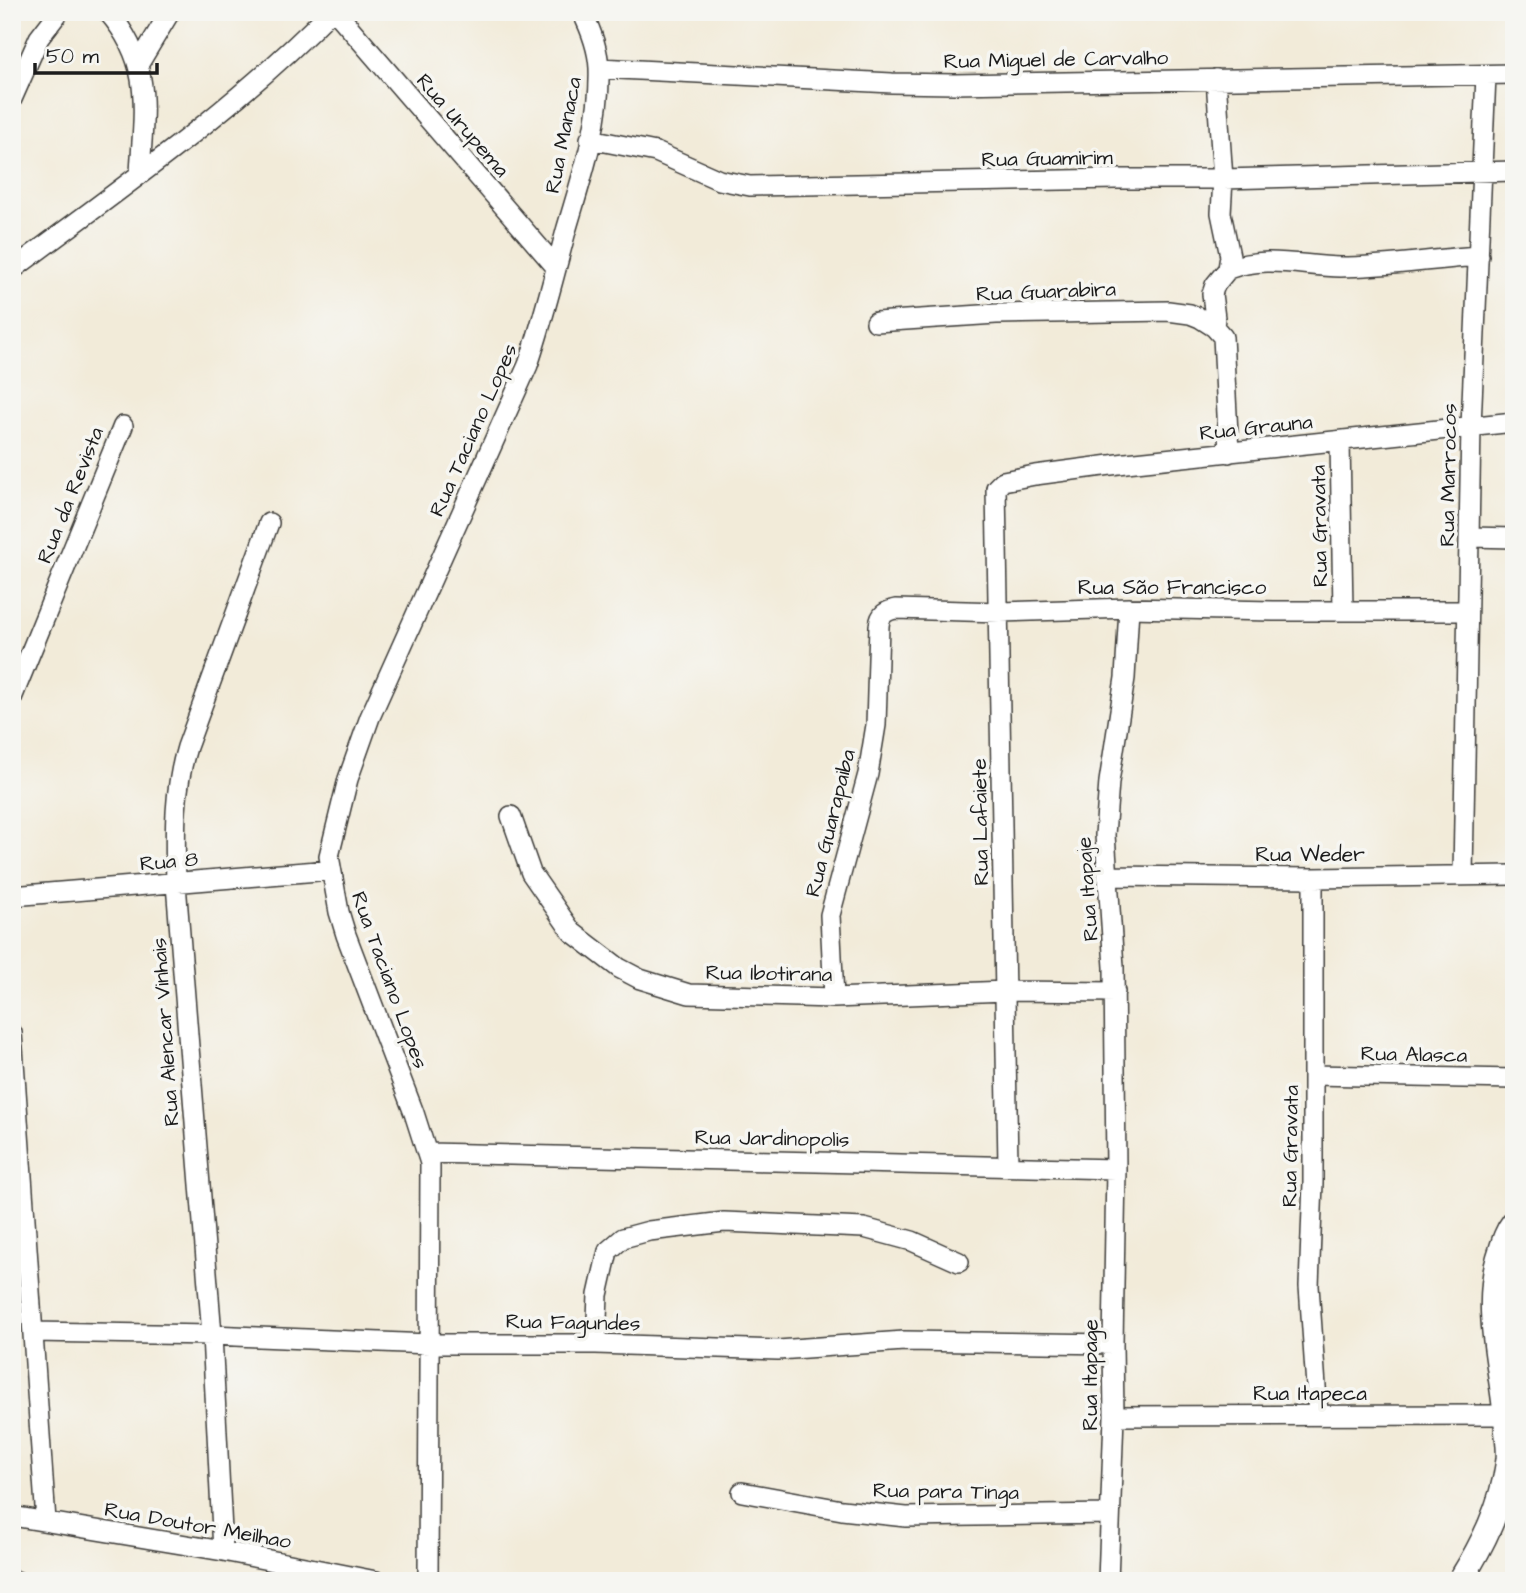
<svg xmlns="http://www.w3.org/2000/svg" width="1526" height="1593" viewBox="0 0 1526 1593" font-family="'Architects Daughter',sans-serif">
	<rect width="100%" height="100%" fill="#f6f6f2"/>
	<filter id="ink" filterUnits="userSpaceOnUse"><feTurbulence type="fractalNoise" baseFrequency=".0143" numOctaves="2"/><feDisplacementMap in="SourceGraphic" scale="14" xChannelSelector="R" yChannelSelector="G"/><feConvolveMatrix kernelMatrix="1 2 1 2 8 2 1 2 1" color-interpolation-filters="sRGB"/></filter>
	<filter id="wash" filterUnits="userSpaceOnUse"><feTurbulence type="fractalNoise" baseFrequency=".00686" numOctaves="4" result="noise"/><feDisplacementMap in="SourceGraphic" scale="28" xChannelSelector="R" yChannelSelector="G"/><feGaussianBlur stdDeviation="1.57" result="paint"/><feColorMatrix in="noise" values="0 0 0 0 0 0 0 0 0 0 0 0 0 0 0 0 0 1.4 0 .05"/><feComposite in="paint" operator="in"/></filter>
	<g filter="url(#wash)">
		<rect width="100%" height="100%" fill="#f2ebd9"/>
	</g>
	<g filter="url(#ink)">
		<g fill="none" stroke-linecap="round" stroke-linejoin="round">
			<g stroke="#3c3b38" stroke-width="22">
				<path id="minor" d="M108,12c46,53 35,99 32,162
					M336,12l220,255
					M138,65l32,-53
					M599,68l293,15 62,1 560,-10
					M12,99l27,-61 20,-26
					M590,139l66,13 63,28 31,6 367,-7h106l291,-8
					M1228,269c38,-14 73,-3 112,-2 46,0 93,-8 139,-11
					M12,270c109,-82 223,-161 318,-258
					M876,322l120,-8 172,-3 22,3 10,4 14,9 9,10 6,116
					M1214,327l1,-9 -3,-24 3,-9 13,-16 2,-13 -9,-43 2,-34 -7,-100
					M1340,442l3,168
					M1470,537l44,1
					M12,698l111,-272
					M511,816l20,57 41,59 47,36 21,11 49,15 145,4 171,-7 110,1
					M1463,875l8,-449 15,-351
					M1107,876l206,2 201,-3
					M1313,878v305l-4,103 9,129
					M12,896l318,-26
					M834,998l-4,-83 38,-141 8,-49 3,-99c1,-12 7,-15 17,-17l104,3 129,-4 144,3h194
					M12,1033l34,488
					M1313,1075l201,4
					M428,1153l688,16
					M1008,1165l-12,-677 7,-7 32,-6 91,-12 388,-41
					M33,1332l179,3 217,9h167l182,6 126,-9 209,3
					M1495,1332l19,10
					M596,1344l2,-49 10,-44 15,-13 26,-7 75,-9 140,6 48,13 47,21
					M1114,1416l392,-1
					M742,1492l100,18 64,7 204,-3
					M12,1516l211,35 153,30
					M223,1551l-11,-216 -36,-451c-1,-47 -3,-91 11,-137l82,-224
					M12,1580l4,1
					M428,1581l2,-418 -16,-50 -68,-178 -7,-23 -10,-56 19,-77 22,-62 158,-352c15,-44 26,-89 38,-134 15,-52 35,-108 33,-163 -1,-20 -8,-38 -17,-56
					M1108,1581l6,-165 -1,-72 3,-175 -2,-202 -9,-132 4,-53 16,-104 4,-70"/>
			</g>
			<g stroke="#3c3b38" stroke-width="27">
				<path id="tertiary" d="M1460,1581c23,-37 42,-75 48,-118 2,-10 0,-22 -1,-32 -3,-59 -26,-122 -6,-180 3,-10 6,-20 13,-29"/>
			</g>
			<use href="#minor" stroke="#fff" stroke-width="19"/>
			<use href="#tertiary" stroke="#fff" stroke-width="24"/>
		</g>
	</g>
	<g text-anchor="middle" stroke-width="7" stroke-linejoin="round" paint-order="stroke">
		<g font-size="21" fill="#1c1c1c" stroke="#f6f6f2">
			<text transform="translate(1056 59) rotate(-1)" y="7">Rua Miguel de Carvalho</text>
			<text transform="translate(463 125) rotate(49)" y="7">Rua Urupema</text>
			<text transform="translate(563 135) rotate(-79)" y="7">Rua Manaca</text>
			<text transform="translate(1047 158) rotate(-1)" y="7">Rua Guamirim</text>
			<text transform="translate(1046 291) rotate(-2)" y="7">Rua Guarabira</text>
			<text transform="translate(1256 427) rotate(-6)" y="7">Rua Grauna</text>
			<text transform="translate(473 430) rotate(-66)" y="7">Rua Taciano Lopes</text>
			<text transform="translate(1448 475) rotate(-89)" y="7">Rua Marrocos</text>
			<text transform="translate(70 495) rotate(-68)" y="7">Rua da Revista</text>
			<text transform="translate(1319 526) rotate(-91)" y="7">Rua Gravata</text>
			<text x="1172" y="594">Rua São Francisco</text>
			<text transform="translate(980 822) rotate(-91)" y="7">Rua Lafaiete</text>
			<text transform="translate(830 823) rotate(-76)" y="7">Rua Guarapaiba</text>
			<text x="1310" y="861">Rua Weder</text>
			<text transform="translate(169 861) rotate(-5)" y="7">Rua 8</text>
			<text transform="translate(1087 889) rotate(-94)" y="7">Rua Itapaje</text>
			<text transform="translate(769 973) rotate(1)" y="7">Rua Ibotirana</text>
			<text transform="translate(390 980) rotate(70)" y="7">Rua Taciano Lopes</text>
			<text transform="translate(165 1032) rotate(-94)" y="7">Rua Alencar Vinhais</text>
			<text transform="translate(1414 1054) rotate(1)" y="7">Rua Alasca</text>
			<text transform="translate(772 1138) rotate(1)" y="7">Rua Jardinopolis</text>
			<text transform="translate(1290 1146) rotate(-89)" y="7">Rua Gravata</text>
			<text transform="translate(573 1322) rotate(1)" y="7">Rua Fagundes</text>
			<text transform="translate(1090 1375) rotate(-90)" y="7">Rua Itapage</text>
			<text x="1310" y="1400">Rua Itapeca</text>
			<text transform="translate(946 1491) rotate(1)" y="7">Rua para Tinga</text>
			<text transform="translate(198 1525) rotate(10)" y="7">Rua Doutor Meilhao</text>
		</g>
	</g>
	<rect width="1526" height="1593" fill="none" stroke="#f6f6f2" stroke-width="42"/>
	<path d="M35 63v10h122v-10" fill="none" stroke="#1c1c1c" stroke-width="3.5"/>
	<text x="46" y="63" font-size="21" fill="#1c1c1c" stroke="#f6f6f2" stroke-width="5" paint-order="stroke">50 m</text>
</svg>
